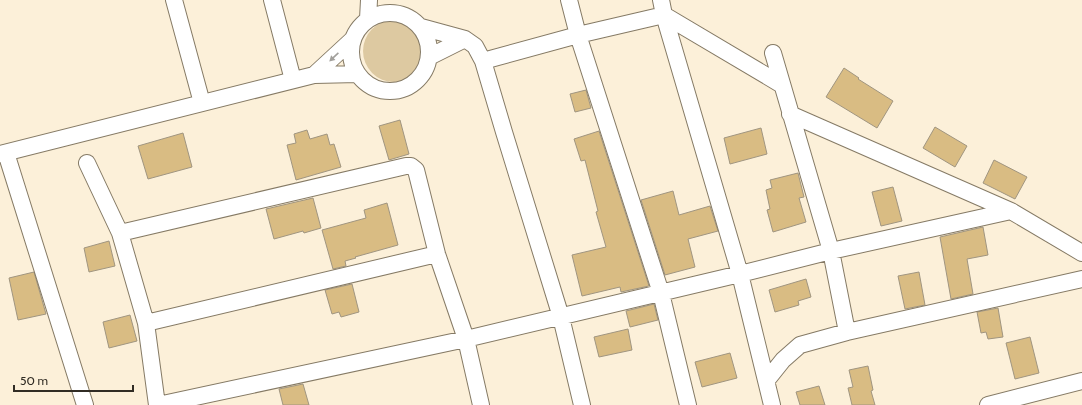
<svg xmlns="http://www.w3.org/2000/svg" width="1082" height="405" viewBox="0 0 1082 405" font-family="Cabin,sans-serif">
	<rect width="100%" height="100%" fill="#fcf0d9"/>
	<path fill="#ddc9a1" d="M363 51a31 31 0 1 1 62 0a31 31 0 1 1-62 0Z"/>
	<path fill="#d9bc83" stroke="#a09580" d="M844,68l15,10 -1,1 35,22 -16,27 -51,-31z
		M586,90l5,18 -16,4 -5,-18z
		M400,120l9,34 -20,6 -10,-34z
		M935,127l32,19 -12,21 -32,-19z
		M761,128l6,26 -37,10 -6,-26z
		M307,130l3,9 17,-5 3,11 4,-1 7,23 -45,13 -9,-35 9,-2 -2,-9z
		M599,131l50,155 -28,6 -1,-5 -38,9 -10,-41 34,-8 -10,-35 2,-1 -13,-51 -4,1 -7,-22z
		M183,133l9,34 -44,12 -10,-33z
		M994,160l33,17 -12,22 -32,-16z
		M798,173l6,24 -5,1 7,24 -33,10 -6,-22 3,-1 -4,-19 6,-2 -2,-8z
		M893,187l9,34 -21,5 -9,-34z
		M673,191l6,24 31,-9 8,25 -30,8 7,28 -30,8 -24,-75z
		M313,198l8,30 -17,5 -1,-2 -29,8 -8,-30z
		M387,203l11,42 -43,12 1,1 -11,3 1,5 -13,3 -11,-39 44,-12 -2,-8z
		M983,227l5,28 -21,4 6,35 -22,5 -11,-62z
		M109,241l6,25 -26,6 -5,-24z
		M34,272l12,42 -28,6 -9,-42z
		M919,272l6,33 -20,4 -7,-33z
		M806,279l5,18 -13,4 1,4 -24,7 -6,-22z
		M352,284l7,28 -18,5 -2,-5 -7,2 -7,-24z
		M654,304l4,16 -28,7 -4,-16z
		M998,308l5,29 -15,2 -2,-7 -5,1 -4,-21z
		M130,315l7,26 -28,7 -6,-26z
		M628,329l4,21 -33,7 -5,-20z
		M1030,337l9,36 -24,6 -9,-36z
		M730,353l7,25 -35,9 -7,-25z
		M868,366l5,24 -2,1 4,14h-23l-4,-17 5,-1 -4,-17z
		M303,384l6,21h-26l-4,-16z
		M819,386l6,19h-25l-4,-13z"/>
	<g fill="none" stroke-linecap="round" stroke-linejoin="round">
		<g stroke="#857a65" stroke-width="18">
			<path id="minor" d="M174,0l28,103
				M272,0l21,80
				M569,0l9,35 83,258 27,112
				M661,0l3,15 76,259 32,131
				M351 52a39 39 0 1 1 78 0a39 39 0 1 1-78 0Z
				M368,19l1,-19
				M421,27l44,12 10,7 8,15 21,71 57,185 21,88
				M773,53l58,198 16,81
				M429,57l36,-18
				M483,61l95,-26 86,-20 118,70
				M314,75l39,-36
				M790,114l221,97 71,42
				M6,153l79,252
				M0,154l314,-79 44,-1
				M87,163l33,70 26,90 11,82
				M120,233l286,-67h5l5,4 21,84 29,85 15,66
				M146,323l291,-69
				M767,380l16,-20 17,-15 47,-13 235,-53
				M158,405l308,-66 274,-65 91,-23 180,-40
				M988,405l94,-24"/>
		</g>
		<use href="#minor" stroke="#fff" stroke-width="16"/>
	</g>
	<defs><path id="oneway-solid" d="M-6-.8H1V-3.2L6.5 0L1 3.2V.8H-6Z"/></defs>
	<use fill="#a2a09c" href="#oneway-solid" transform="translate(334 57) rotate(137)"/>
	<path d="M14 385v6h119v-6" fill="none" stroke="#312c24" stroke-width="2"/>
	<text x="20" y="385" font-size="12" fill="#312c24" stroke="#fcf0d9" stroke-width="3" paint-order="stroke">50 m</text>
</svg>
